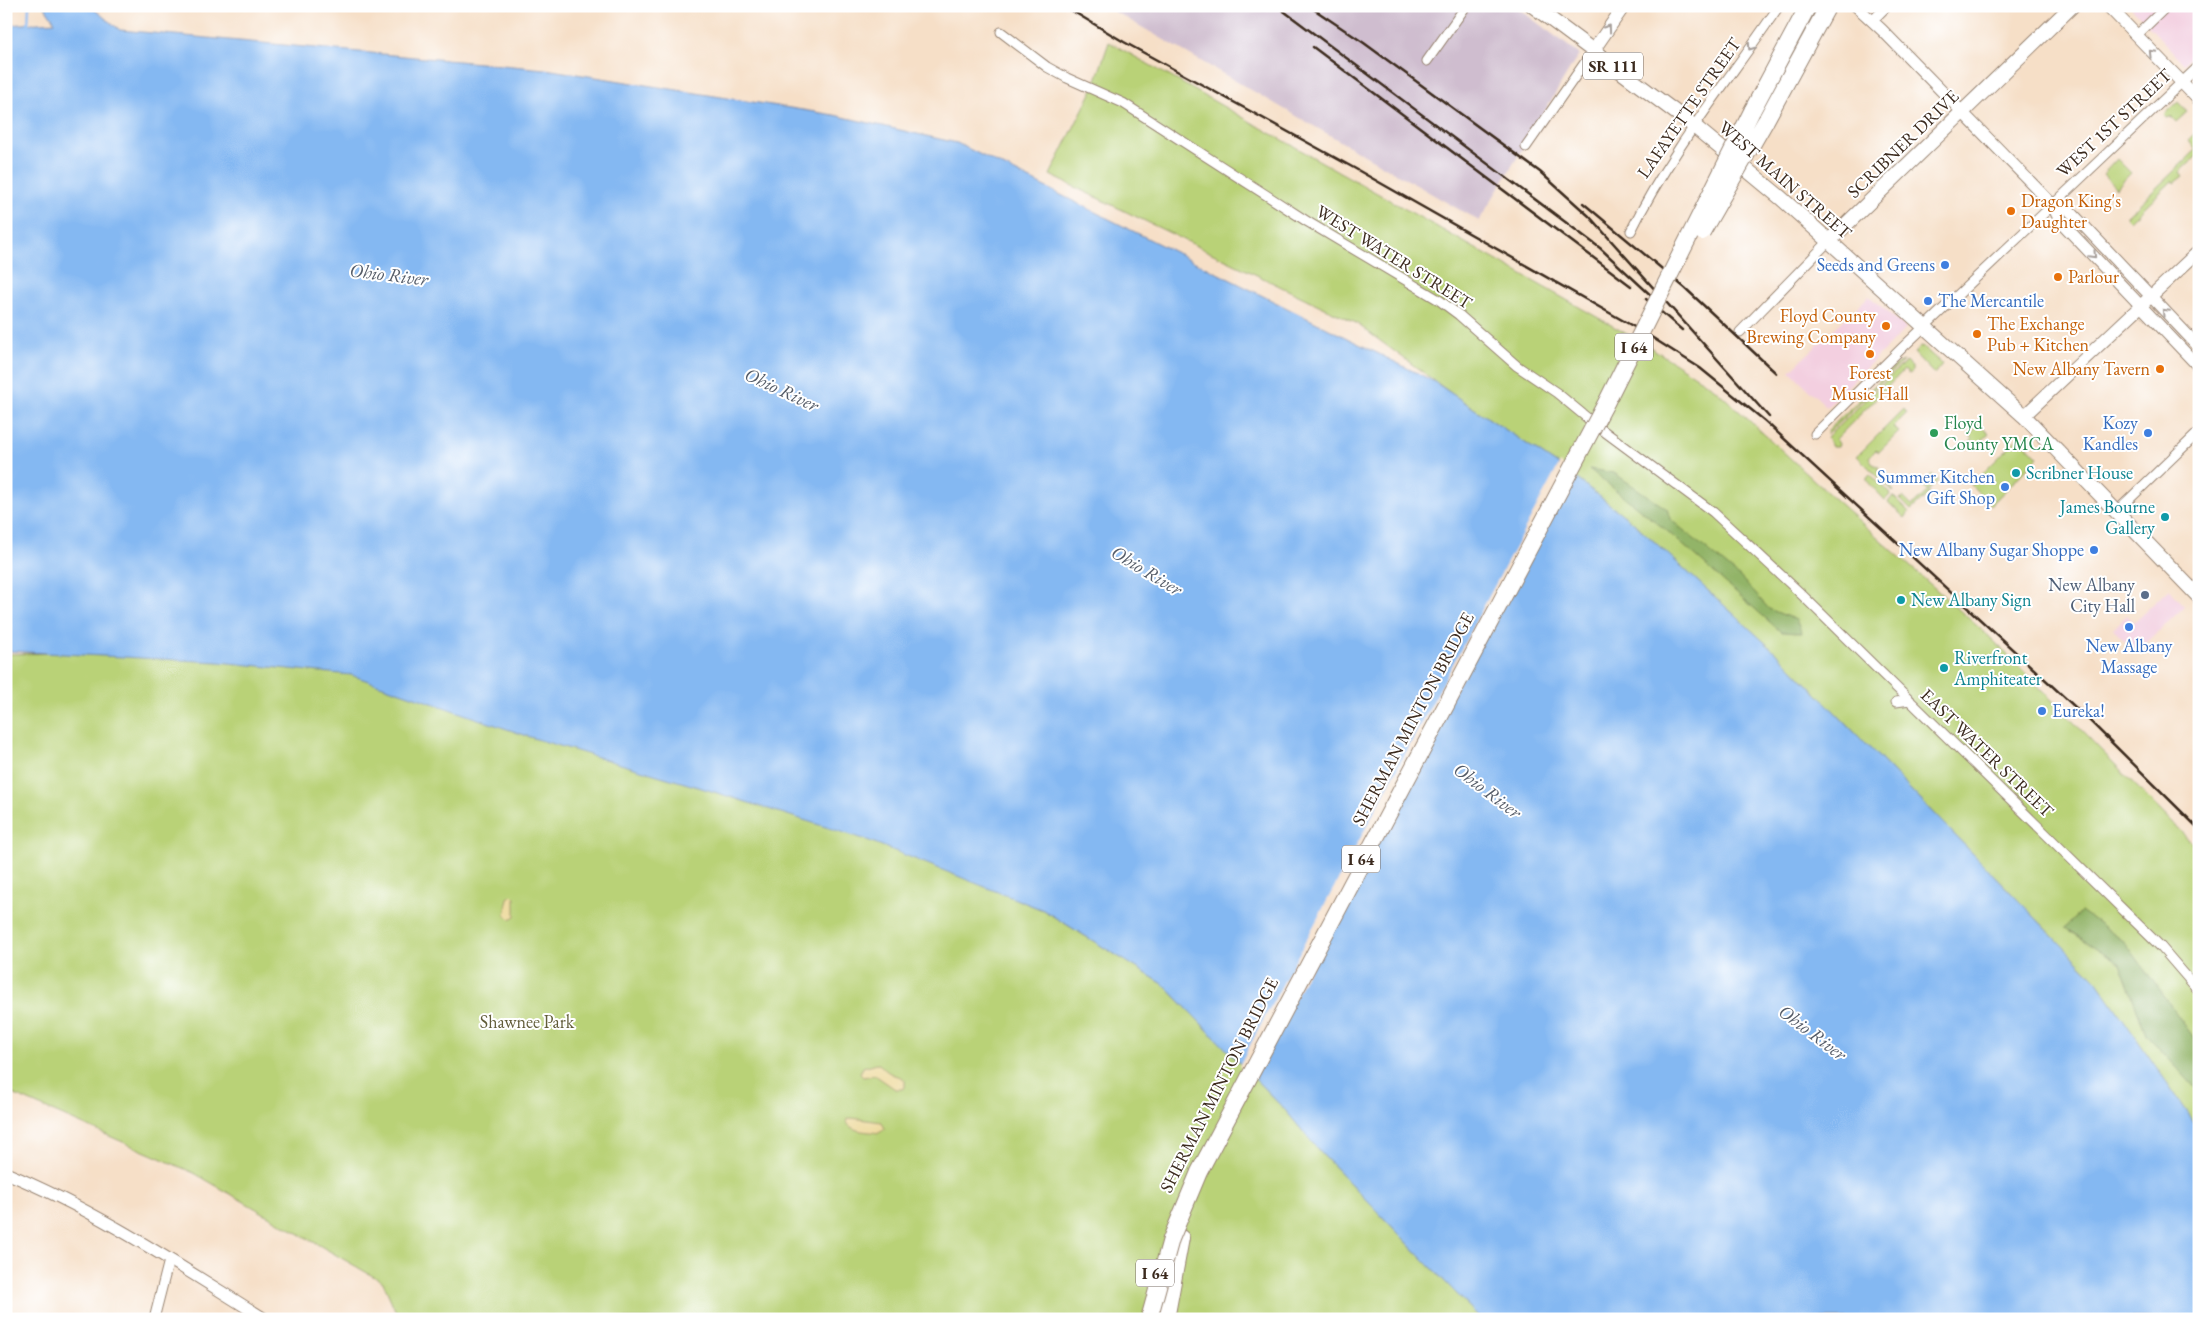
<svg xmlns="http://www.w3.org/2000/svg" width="2205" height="1325" viewBox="0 0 2205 1325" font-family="'EB Garamond',serif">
	<rect width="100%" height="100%" fill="#fff"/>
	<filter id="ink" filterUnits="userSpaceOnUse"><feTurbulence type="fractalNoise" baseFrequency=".02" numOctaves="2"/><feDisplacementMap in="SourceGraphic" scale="10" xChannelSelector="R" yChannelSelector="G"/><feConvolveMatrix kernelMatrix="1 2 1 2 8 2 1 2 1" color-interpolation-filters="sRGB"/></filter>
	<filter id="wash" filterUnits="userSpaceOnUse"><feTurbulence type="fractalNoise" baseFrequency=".0096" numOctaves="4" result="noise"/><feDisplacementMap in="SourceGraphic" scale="20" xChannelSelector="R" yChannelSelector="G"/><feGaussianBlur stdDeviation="1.12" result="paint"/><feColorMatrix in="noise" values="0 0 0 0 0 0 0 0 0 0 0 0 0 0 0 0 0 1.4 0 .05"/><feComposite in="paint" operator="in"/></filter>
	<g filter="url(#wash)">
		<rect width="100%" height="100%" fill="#f6dfc7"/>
		<path fill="#f3cfe0" d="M2130,6h69v44l-15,14z
			M1869,296l37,32 -79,79 -37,-36z
			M2169,589l16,17 -49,47 -23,-24 14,-14 7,7z"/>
		<path fill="#cfbdcf" d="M1105,6h410l64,48 -100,167z"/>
		<path fill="#b9d277" stroke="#7a7e4a" d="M1109,42l541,305 64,41 114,105 166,148 205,209v279l-103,-149 -312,-320 -148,-135 -69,-54 -116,-78 -95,-70 -306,-148 43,-86z
			M2178,102l9,10 -11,10 -5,-5 -5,1 -2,-3z
			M2199,129v25l-19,18 3,4 -9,7 -2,-2 -42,40 -4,-4 70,-67 -8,-10z
			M2117,159l14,14 -15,15 -13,-14z
			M1920,347l4,1 18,16 -8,10 -20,-21z
			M1903,361l-76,73 1,-4 70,-67z
			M1906,361l6,6v5l-3,2 -5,-4 -68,69 3,5 -1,3h-6l-5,-10z
			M1904,409l3,4 -14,14 6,5 -20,20 -3,-2 -7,7 4,7 6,3 -2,3 7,7 3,-3 6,6 -5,5 6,6 -1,1 -36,-36z
			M1979,424l10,9 -17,17 -5,-5 6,-6 -4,-4z
			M2019,437l19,20 -47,48 -20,-20z
			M1870,474l21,20 -6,6 -18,-19v-4z
			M1932,474l6,6 -10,11 2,2 -19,17 -11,-11 3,-2 9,9 16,-15 -6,-7z
			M1893,496l16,16 -4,6 -17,-16z
			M209,651l225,32 240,73 369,154 120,74 123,127 35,42 160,166h-1082l-16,-37 -189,-109 -188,-82v-437z"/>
		<path fill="#92b468" stroke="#666f43" d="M1589,469l25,4 53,36 3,10 70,58 29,32 27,11 6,13 -21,-1 -115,-102z
			M2081,911l44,31 74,103v47l-53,-58 -26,-71 -55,-35z"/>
		<path fill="#eeda9e" stroke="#94825e" d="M512,895l3,3v18l-5,3 -5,-4 3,-17z
			M877,1063c6,3 8,8 13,10 6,4 10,2 15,7v7l-3,2h-7l-20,-14 -12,2 -3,-3 3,-7z
			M851,1118l31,4 3,7 -6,4c-11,-2 -25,0 -32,-10l1,-4z"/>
		<path fill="#84b8f2" stroke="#607188" d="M44,6h46l30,24 425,39 289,46 123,28 476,238 134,90 69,54 148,135 312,320 103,149v190h-718l-160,-166 -35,-42 -123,-127 -120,-74 -176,-70 -159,-50 -175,-52 -182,-63 -133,-13 -212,-11v-626l49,-3z"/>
		<path fill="#f6dfc7" d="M1560,463l9,6 -317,611 -13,-14z"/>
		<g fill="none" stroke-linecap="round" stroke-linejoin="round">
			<path stroke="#84b8f2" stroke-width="2.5" d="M28,27l1,-21"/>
		</g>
	</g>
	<g filter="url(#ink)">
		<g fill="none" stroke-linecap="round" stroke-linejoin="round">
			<g stroke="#988472" stroke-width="11">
				<path id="minor" d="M1873,20l14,-14
					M1001,32l46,35 20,11 56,25 185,119 131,78 20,15 58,51 40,27 40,33 116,86 85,79 310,304 53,52 38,44
					M2136,36l31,-30
					M1427,61l39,-55
					M1526,147l67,-96
					M1631,231c40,-81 98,-151 148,-225
					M1740,332l89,-91
					M1815,434l87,-86 297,-282
					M2116,512l83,-80
					M1896,702l14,-2
					M154,1319l15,-59"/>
			</g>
			<g stroke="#988472" stroke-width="13">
				<path id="tertiary" d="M1856,6l26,24 170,174 8,17 139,146
					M2052,204l16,5 131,138
					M6,1173c92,38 175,94 259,146"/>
			</g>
			<g stroke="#988472" stroke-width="14">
				<path id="secondary" d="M2108,6l91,94
					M1593,51l31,-45
					M2024,416l175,-165"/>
			</g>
			<g stroke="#988472" stroke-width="16">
				<path id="primary" d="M1533,6l161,120 87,72 243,218 175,181
					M1829,241l243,-235"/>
			</g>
			<g stroke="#988472" stroke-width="18">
				<path id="motorway" d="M1752,111l56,-105
					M1765,122l63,-116
					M1166,1319l15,-81"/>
			</g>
			<use href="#minor" stroke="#fff" stroke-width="9"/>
			<use href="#tertiary" stroke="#fff" stroke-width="11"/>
			<use href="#secondary" stroke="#fff" stroke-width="12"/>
			<use href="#primary" stroke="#fff" stroke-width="14"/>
			<use href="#motorway" stroke="#fff" stroke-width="16"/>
			<path stroke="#3b2a1e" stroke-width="2.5" d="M1064,6l60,36 230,126 291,165 55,35 65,53 323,298 111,110
				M1277,6l323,242 56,52
				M1309,6l55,37 176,129 49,44 180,201
				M1313,47l318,239
				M1583,203l102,85 91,85
				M1646,299l36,31"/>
			<g stroke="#988472" stroke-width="18" stroke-linecap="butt">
				<path id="motorway-bridge" d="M1702,232l63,-110
					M1149,1319l22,-80 28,-67 408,-771 145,-290"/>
			</g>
			<use href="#motorway-bridge" stroke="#fff" stroke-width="16"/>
		</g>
		<defs><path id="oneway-chevron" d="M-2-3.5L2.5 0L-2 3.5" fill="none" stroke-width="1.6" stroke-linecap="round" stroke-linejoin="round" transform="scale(1.25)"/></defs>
		<g stroke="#a79f9a">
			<use href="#oneway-chevron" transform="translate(1608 28) rotate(-54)"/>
			<use href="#oneway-chevron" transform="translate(1751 47) rotate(125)"/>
			<use href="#oneway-chevron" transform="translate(2152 53) rotate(-134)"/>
			<use href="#oneway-chevron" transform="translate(2093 255) rotate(46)"/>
			<use href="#oneway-chevron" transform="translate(2165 312) rotate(-134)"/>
		</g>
	</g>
	<g fill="#e8710a" stroke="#fff" stroke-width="2">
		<circle cx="2011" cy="211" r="5"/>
		<circle cx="2058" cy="277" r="5"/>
		<circle cx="1886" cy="326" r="5"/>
		<circle cx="1977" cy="334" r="5"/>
		<circle cx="1870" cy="354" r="5"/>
		<circle cx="2160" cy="369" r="5"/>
	</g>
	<g fill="#3f7fe0" stroke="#fff" stroke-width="2">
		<circle cx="1945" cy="265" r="5"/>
		<circle cx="1928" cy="301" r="5"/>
		<circle cx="2148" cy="433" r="5"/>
		<circle cx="2005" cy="487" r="5"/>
		<circle cx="2094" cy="550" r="5"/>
		<circle cx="2129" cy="627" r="5"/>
		<circle cx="2042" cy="711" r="5"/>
	</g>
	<circle fill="#2e9e5b" stroke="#fff" stroke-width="2" cx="1934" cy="433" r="5"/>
	<g fill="#0f9aa8" stroke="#fff" stroke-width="2">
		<circle cx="2016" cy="473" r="5"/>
		<circle cx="2165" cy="517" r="5"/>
		<circle cx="1901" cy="600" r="5"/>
		<circle cx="1944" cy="668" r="5"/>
	</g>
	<circle fill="#5c6f8a" stroke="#fff" stroke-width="2" cx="2145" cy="595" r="5"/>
	<g text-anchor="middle" stroke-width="4" stroke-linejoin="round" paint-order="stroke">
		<g fill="#fff" stroke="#766a62" stroke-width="1">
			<rect x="1583" y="52.5" width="60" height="27" rx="4"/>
			<rect x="1615" y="333.5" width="38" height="27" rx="4"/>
			<rect x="1342" y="845.5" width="38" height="27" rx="4"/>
			<rect x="1136" y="1259.5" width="38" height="27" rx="4"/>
		</g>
		<g font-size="16" font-weight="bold" fill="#3b2a1e">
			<text x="1613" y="72">SR 111</text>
			<text x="1634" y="353">I 64</text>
			<text x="1361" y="865">I 64</text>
			<text x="1155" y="1279">I 64</text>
		</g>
		<g font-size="18" fill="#3b2a1e" stroke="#fff">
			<text transform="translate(1689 108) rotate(-55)" y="6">LAFAYETTE STREET</text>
			<text transform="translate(2114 123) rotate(-43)" y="6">WEST 1ST STREET</text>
			<text transform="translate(1903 144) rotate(-44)" y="6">SCRIBNER DRIVE</text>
			<text transform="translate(1785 180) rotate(41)" y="6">WEST MAIN STREET</text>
			<text transform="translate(1394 257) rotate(32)" y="6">WEST WATER STREET</text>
			<text transform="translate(1413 719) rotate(-62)" y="6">SHERMAN MINTON BRIDGE</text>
			<text transform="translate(1987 753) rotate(44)" y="6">EAST WATER STREET</text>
			<text transform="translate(1219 1085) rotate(-63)" y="6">SHERMAN MINTON BRIDGE</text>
		</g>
		<g font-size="18" fill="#c56008" stroke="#fff" text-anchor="start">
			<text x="2021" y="207">Dragon King's<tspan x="2021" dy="21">Daughter</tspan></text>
			<text x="2068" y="283">Parlour</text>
			<text x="1876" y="322" text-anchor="end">Floyd County<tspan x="1876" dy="21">Brewing Company</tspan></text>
			<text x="1987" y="330">The Exchange<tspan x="1987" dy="21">Pub + Kitchen</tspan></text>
			<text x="2150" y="375" text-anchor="end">New Albany Tavern</text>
			<text x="1870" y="379" text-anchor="middle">Forest<tspan x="1870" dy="21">Music Hall</tspan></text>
		</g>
		<g font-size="18" fill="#366cbe" stroke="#fff" text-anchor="end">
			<text x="1935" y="271">Seeds and Greens</text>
			<text x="1938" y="307" text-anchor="start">The Mercantile</text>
			<text x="2138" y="429">Kozy<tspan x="2138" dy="21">Kandles</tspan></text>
			<text x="1995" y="483">Summer Kitchen<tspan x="1995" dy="21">Gift Shop</tspan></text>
			<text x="2084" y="556">New Albany Sugar Shoppe</text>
			<text x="2129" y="652" text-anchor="middle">New Albany<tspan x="2129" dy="21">Massage</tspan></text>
			<text x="2052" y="717" text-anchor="start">Eureka!</text>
		</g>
		<g font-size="18" fill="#27864d" stroke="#fff" text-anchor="start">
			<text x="1944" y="429">Floyd<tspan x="1944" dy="21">County YMCA</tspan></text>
		</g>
		<g font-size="18" fill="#0d838f" stroke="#fff" text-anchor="start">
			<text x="2026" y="479">Scribner House</text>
			<text x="2155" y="513" text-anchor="end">James Bourne<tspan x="2155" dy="21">Gallery</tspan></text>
			<text x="1911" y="606">New Albany Sign</text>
			<text x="1954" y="664">Riverfront<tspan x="1954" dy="21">Amphiteater</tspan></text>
		</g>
		<g font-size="18" fill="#4e5e75" stroke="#fff" text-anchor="end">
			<text x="2135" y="591">New Albany<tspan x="2135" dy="21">City Hall</tspan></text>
		</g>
		<g font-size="18" fill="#615c39" stroke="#fff">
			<text x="527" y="1028">Shawnee Park</text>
		</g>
		<g font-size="19" font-style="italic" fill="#555c68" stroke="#fff">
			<text transform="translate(389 274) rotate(7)" y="7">Ohio River</text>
			<text transform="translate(782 389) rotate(25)" y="7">Ohio River</text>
			<text transform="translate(1147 570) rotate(31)" y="7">Ohio River</text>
			<text transform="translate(1488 790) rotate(37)" y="7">Ohio River</text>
			<text transform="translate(1813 1032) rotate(37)" y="7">Ohio River</text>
		</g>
	</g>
	<rect width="2205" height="1325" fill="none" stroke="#fff" stroke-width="25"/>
</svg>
